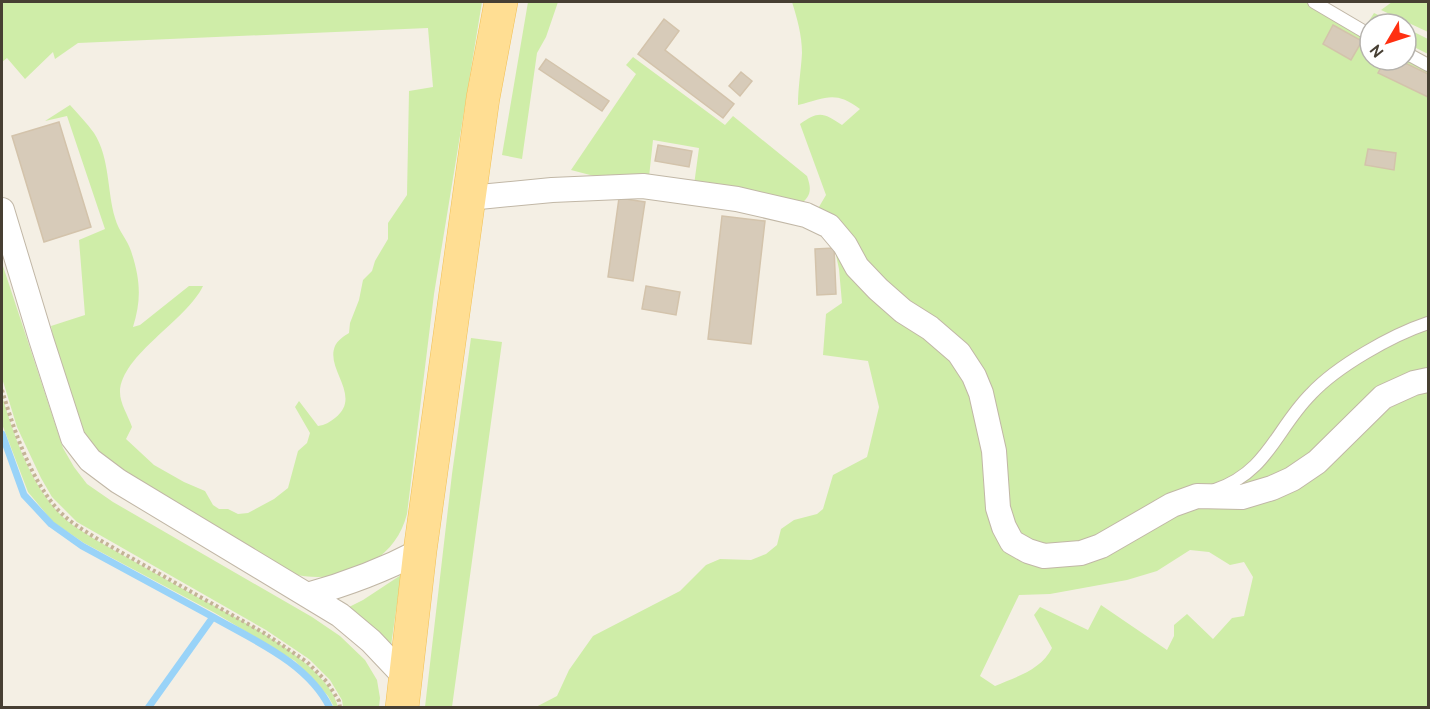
<svg xmlns="http://www.w3.org/2000/svg" width="1430" height="709" viewBox="0 0 1430 709" font-family="Cabin,sans-serif">
	<rect width="100%" height="100%" fill="#f4efe4"/>
	<path fill="#cfeda8" fill-rule="evenodd" d="M2,2h480l-48,292 -27,220c-13,51 -67,71 -115,60l-179,-106 -30,-33 -29,-93 -3,-16 34,-11 -6,-75 26,-11 -38,-113 -22,5 25,-16c8,9 17,18 24,28 16,25 13,58 21,85 4,14 12,21 16,33 9,27 11,48 2,76l7,-2 49,-39h14c-16,34 -82,69 -83,106 0,12 8,23 12,35l-6,12 28,26 30,17 21,9 8,14 6,4h9l10,5 10,-1 26,-14 14,-11 10,-37 9,-8 3,-10 -15,-26 4,-6 19,25c7,-1 12,-4 17,-8 28,-22 -10,-48 0,-72 2,-5 9,-10 14,-13l1,-10 9,-23 4,-20 9,-9 3,-10 13,-22v-16l19,-28 2,-104 24,-4 -5,-59 -350,15 -23,16 -2,-7 -28,27 -18,-21 -5,4z
		M528,2h30l-12,35 -9,16 -15,106 -20,-4z
		M792,2h516l62,37v21h36v-3l22,12v250l-92,47 -93,105 -131,62 -50,16 -47,-12 -27,-144 -75,-83 -97,-98 10,-17 -26,-71c19,-14 24,-11 42,1l18,-16c-25,-19 -34,-11 -62,-4 0,-18 3,-34 4,-52 0,-18 -5,-35 -10,-51z
		M1392,2h36v30l-47,-22z
		M1374,13l23,11h-30z
		M1406,28l22,11v15l-22,-11z
		M633,57l92,68 8,-9 74,60c5,14 4,21 -8,29l-105,-20 5,-37 -46,-8 -4,37 -55,-1 -23,-6 65,-96 -10,-9z
		M833,241l127,125 20,50 4,71 3,19 45,56 145,-56 68,-5 156,-100 27,-10v316l-894,1 23,-12 12,-26 24,-34 87,-45 26,-26 14,-6 31,1 15,-6 11,-9 4,-16 13,-9 23,-6 6,-5 10,-34 34,-18 12,-50 -11,-46 -45,-6 3,-41 16,-11 -3,-34zM1190,550l19,2 21,13 14,-3 9,15 -9,39 -12,2 -19,21 -26,-25 -13,11v11l-7,14 -66,-45 -13,25 -48,-23 -6,8 18,33c-11,22 -36,29 -57,38l-15,-10 39,-81 31,-1 77,-14 30,-9z
		M2,263l61,185 11,19 13,17 26,18 199,115 28,19 25,24 12,20 3,18 -1,9h-36l-1,-7 -12,-20 -21,-21 -43,-29 -189,-108 -25,-25 -11,-19 -24,-51 -15,-49z
		M1428,327v45l-135,102 -66,16 86,-93 27,-25 68,-38z
		M471,338l31,4 -50,365h-27l27,-233z
		M2,396c12,39 27,85 56,116 11,12 24,19 38,28 32,18 64,36 96,54 40,22 135,67 146,113h-4l-6,-11 -33,-35 -80,-48 -131,-70 -31,-21 -25,-30 -26,-68z
		M401,575l-10,71 -42,-39 14,-7z"/>
	<g fill="none" stroke-linecap="round" stroke-linejoin="round">
		<path stroke="#99d3f8" stroke-width="7" d="M2,434l22,61 27,29 31,22 131,71 -65,91
			M213,617c42,24 95,46 117,91"/>
	</g>
	<path fill="#d7cbb9" stroke="#d3c3ab" stroke-width="1.5" d="M664,19l15,12 -14,19 69,54 -11,14 -85,-64z
		M1333,25l29,16 -11,19 -28,-16z
		M546,59l63,42 -7,10 -63,-42z
		M1385,60h14l29,14v23l-50,-24z
		M741,72l11,9 -12,15 -11,-10z
		M59,122l32,105 -47,15 -32,-106z
		M658,145l34,6 -3,16 -34,-6z
		M1368,149l28,4 -2,17 -29,-5z
		M619,198l26,4 -12,79 -25,-4z
		M722,216l43,5 -14,123 -43,-5z
		M834,248l2,46 -19,1 -2,-46z
		M646,286l34,6 -4,23 -34,-6z"/>
	<g fill="none" stroke-linecap="round" stroke-linejoin="round">
		<g stroke="#c1b7a6" stroke-width="14">
			<path id="service" d="M1314,2l56,33
				M1406,53l22,12
				M1215,490c53,-18 61,-61 96,-96 26,-28 81,-59 117,-71"/>
		</g>
		<g stroke="#c1b7a6" stroke-width="26">
			<path id="minor" d="M469,198l83,-8 91,-4 94,13 69,16 23,11 16,19 12,22 21,22 25,22 27,17 29,25 15,23 7,17 13,58 4,57 6,19 8,15 16,9 16,5 37,-3 20,-7 71,-41 25,-9 45,1 30,-9 20,-9 25,-17 66,-65 31,-14 14,-3
				M2,210l39,129 32,99 17,22 28,21 222,134 31,26 35,37
				M307,595c40,-11 77,-25 113,-44"/>
		</g>
		<g stroke="#f1c056" stroke-width="34">
			<path id="primary" d="M402,708l18,-157 49,-353 14,-100 18,-96"/>
		</g>
		<path stroke="#c4b396" stroke-width="4" stroke-dasharray="3 3" stroke-linecap="butt" d="M2,390c12,40 28,89 57,121 11,11 24,19 37,27l168,95 43,29 20,20 12,19 1,7"/>
		<use href="#service" stroke="#fff" stroke-width="12"/>
		<use href="#minor" stroke="#fff" stroke-width="24"/>
		<use href="#primary" stroke="#ffde93" stroke-width="33"/>
	</g>
	<rect width="1430" height="709" fill="none" stroke="#473f33" stroke-width="6"/>
	<g transform="translate(1388 42) rotate(231)"><circle r="28" fill="#ffffff" stroke="#b5b2ad" stroke-width="1.5"/>
	<path d="M0-4.5L10 22L0 15L-10 22Z" fill="#ff3011"/>
	<text y="-9" font-size="16" font-weight="bold" text-anchor="middle" fill="#473f33">N</text>
	</g>
</svg>
